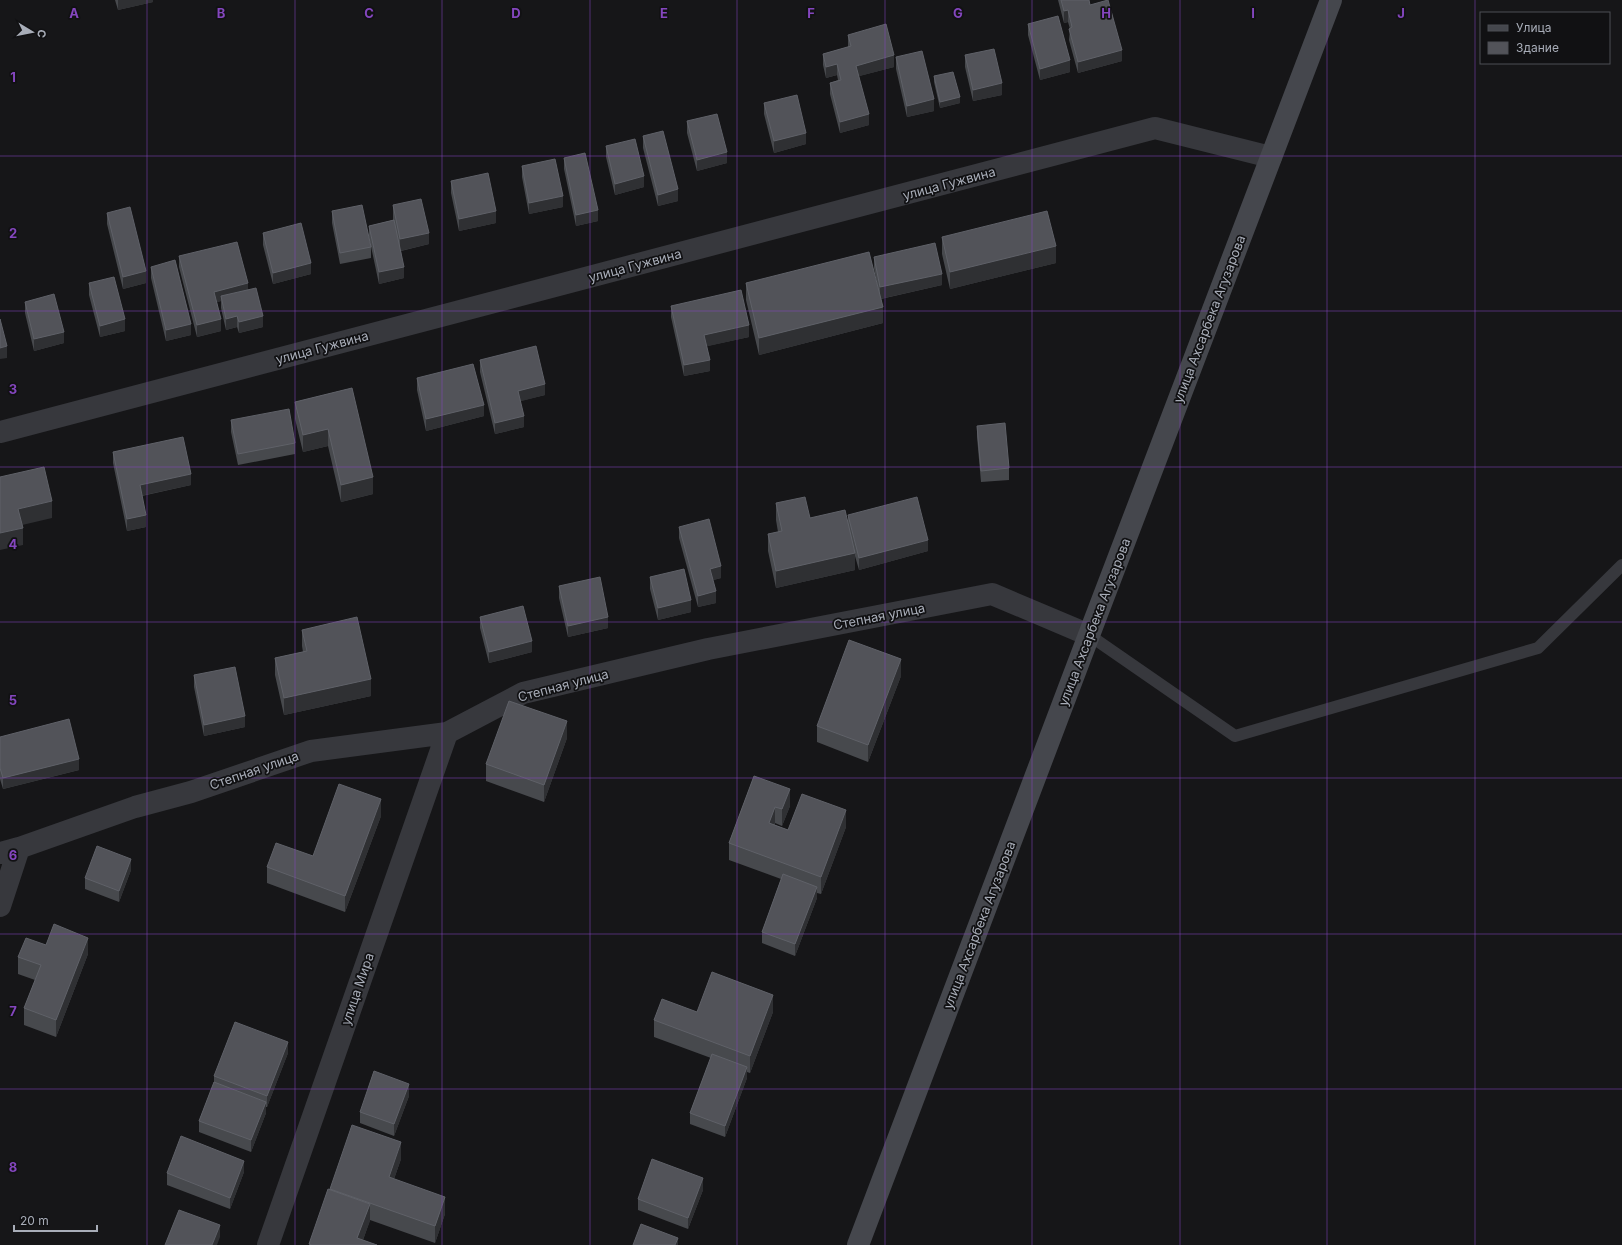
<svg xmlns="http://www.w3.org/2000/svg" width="1622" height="1245" viewBox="0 0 1622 1245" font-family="Inter,sans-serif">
	<rect width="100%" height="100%" fill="#161618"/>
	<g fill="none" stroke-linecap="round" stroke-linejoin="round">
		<path stroke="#37383d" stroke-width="12" d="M1089,635l146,101 303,-88 84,-83"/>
		<path stroke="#37383d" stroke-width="22" d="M0,432l1155,-304 116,29
			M0,853l19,-5 116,-41 56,-15 120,-41 136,-18 76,-40 185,-44 284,-55 97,41
			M0,906l19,-58
			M268,1245l179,-512"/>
		<path stroke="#45474d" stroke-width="22" d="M858,1245l231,-610 242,-635"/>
	</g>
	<path fill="#47494d" d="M115,0h38v2l-35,8z
		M1058,0h31l1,5 32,56 -44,12 -9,-33 1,-11 -2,-7 -4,1z
		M1028,24l42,48 -30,8 -12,-45z
		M848,35l46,32 -35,9 10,49 -29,8 -10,-39v-11l8,-3 -1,-5 -11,3 -3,-13v-11l25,-7z
		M965,55l37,40 -29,6 -8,-34z
		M896,57l38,54 -27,6 -11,-48z
		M934,76l26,27 -20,5 -6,-26z
		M764,103l42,41 -32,9 -10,-39z
		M687,121l40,42 -30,8 -10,-38z
		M643,136l35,65 -20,5 -15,-58z
		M606,146l38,41 -29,8 -9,-38z
		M564,158l34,63 -22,5 -12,-57z
		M522,166l41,41 -34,7 -7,-37z
		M451,181l45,42 -37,8 -8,-38z
		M393,205l36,39 -28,7 3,27 -25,6 -10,-47v-11l24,-6z
		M332,211l39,36v11l-31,6 -8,-41z
		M107,213l39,70 -23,6 -16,-65z
		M263,233l48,41 -38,10 -10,-39z
		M942,237l114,26 -106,26 -8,-35z
		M179,256l69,34 15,37 -24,6 -2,-6 -11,3 -5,-22v-7l-4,1 4,29 -24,6 -18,-70z
		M874,257l68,28 -61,14 2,24 -124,32 -13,-55v-17l132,6 -4,-21z
		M151,267l40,68 -25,6 -15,-63z
		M89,283l36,48 -25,6 -11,-42z
		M25,302l39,41 -30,8 -9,-38z
		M671,306l78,31 -42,9 3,25 -26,5 -13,-59z
		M480,360l65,35 -25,6 4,26 -29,7 -15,-62z
		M417,378l67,38 -58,15 -9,-41z
		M352,388l21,106 -32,8 -13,-56 -25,6 -8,-33v-17z
		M231,420l64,23v11l-57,11 -7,-33z
		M977,426l32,42v12l-28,2 -4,-45z
		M113,452l78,33 -49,11 4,31 -19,4 -14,-68z
		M776,503l34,15 38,2v-5l80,36 -69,19 -4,-14v14l-79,18 -8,-37v-17l10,-2 -2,-12z
		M679,527l42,51 -8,2 3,23 -18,4 -19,-69z
		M650,577l41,35 -33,8 -8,-31z
		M559,586l49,42 -40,9 -9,-39z
		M480,617l52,35 -43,11 -9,-35z
		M302,630l69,66 -87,19 -9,-40v-17l28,-6 -1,-6z
		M194,675l51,52 -41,9 -10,-49z
		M901,676l-33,86 -51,-20v-16z
		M0,737l79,33 -76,19 -3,-10z
		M567,738l-23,64 -58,-21v-17z
		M754,776l36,30 -8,20 -7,-3v2l13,5 58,-3 -25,67 -4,-1v5l-22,58 -33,-13v-11l19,-53 -52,-19v-17z
		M381,816l-36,96 -78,-29v-16l46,-11z
		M131,870l-12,32 -34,-13v-11z
		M46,945l42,9 -32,83 -32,-12v-17l11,-28 -17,-6v-17z
		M697,1012h76l-23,61 -3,-1v6l-22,59 -35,-13v-11l21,-55 -57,-21v-17z
		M288,1053l-21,54h-1v6l-15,39 -52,-20v-11l15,-39v-6z
		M409,1096l-15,40 -34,-13v-11z
		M401,1159l-7,20 51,35 -10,29 -65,-23 -7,20 14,5h-68l21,-56z
		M244,1172l-14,37 -63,-24v-12z
		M703,1190l-15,39 -50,-19v-11z"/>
	<path fill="#2f3033" d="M118,0h35v2l-35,8z
		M1068,10v12l-4,1v-12z
		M1122,50v11l-44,12v-11z
		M894,55v12l-38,10v-11z
		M1070,60v12l-30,8v-11z
		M837,64v11l-11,3v-11z
		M1002,83v12l-29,6v-11z
		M960,97v6l-20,5v-6z
		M934,99v12l-27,6v-11z
		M869,114v11l-29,8v-11z
		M806,133v11l-32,9v-12z
		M727,152v11l-30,8v-11z
		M644,176v11l-29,8v-11z
		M678,189v12l-20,5v-11z
		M563,196v11l-34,7v-11z
		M598,210v11l-22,5v-11z
		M496,211v12l-37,8v-12z
		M429,233v11l-29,7v-12z
		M1056,246v17l-106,26v-17z
		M311,263v11l-38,10v-11z
		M404,267v11l-25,6v-12z
		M146,271v12l-23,6v-12z
		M942,274v11l-62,14v-12z
		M248,283v12l-27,1v5l-7,2v-11z
		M883,307v16l-124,32v-17z
		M237,316v11l-11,3v-11z
		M263,316v11l-24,6v-11z
		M125,319v12l-25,6v-11z
		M221,319v12l-24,6v-12z
		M191,324v11l-25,6v-11z
		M749,325v12l-45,10v-12z
		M64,332v11l-30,8v-12z
		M7,346v12l-7,1v-11z
		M710,360v11l-26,5v-11z
		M545,384v11l-27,7v-11z
		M484,405v11l-58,15v-12z
		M524,416v11l-29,7v-11z
		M328,429v17l-25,6v-17z
		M191,474v11l-51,11v-11z
		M373,477v17l-32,8v-17z
		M52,501v17l-34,8v-17z
		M146,515v12l-19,4v-12z
		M23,528v17l-23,5v-17z
		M928,540v11l-69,19v-12z
		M855,553v17l-79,18v-17z
		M721,566v12l-11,3v-12z
		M716,591v12l-18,4v-11z
		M691,600v12l-33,8v-12z
		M608,617v11l-40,9v-11z
		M532,641v11l-43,11v-11z
		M901,659v17l-33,86v-17z
		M371,679v17l-87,19v-17z
		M245,716v11l-41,9v-11z
		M567,721v17l-23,64v-17z
		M79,759v11l-76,19v-11z
		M790,789v17l-8,20v-17z
		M381,799v17l-36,96v-16z
		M775,807v16l-6,17v-17z
		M846,810v17l-25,67v-17z
		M131,859v11l-12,32v-11z
		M817,887v11l-22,58v-12z
		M88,938v16l-32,83v-17z
		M773,995v17l-23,61v-17z
		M288,1042v11l-21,54v-11z
		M747,1067v11l-22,59v-11z
		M409,1084v12l-15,40v-12z
		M266,1102v11l-15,39v-12z
		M401,1142v17l-12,34v-16z
		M244,1161v11l-14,37v-11z
		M703,1178v12l-15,39v-11z
		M445,1197v17l-10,29v-17z
		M370,1204v17l-9,24 -4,-7z
		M220,1225v12l-3,8h-5z
		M678,1238v7h-3z"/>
	<path fill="#525359" stroke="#5f6168" d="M1061,0h28l1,5 18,-5 14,50 -44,12 -9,-33 3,-2 -4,-17 -4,1z
		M1058,16l12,44 -30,9 -12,-45z
		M886,24l8,31 -38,11 13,48 -29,8 -10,-39 11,-3 -4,-16 -11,3 -3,-13 28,-8 -3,-11z
		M994,49l8,34 -29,7 -8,-35z
		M922,51l12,48 -27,7 -11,-49z
		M953,72l7,25 -20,5 -6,-26z
		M797,95l9,38 -32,8 -10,-38z
		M717,114l10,38 -30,8 -10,-39z
		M663,131l15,58 -20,6 -15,-59z
		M635,139l9,37 -29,8 -9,-38z
		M585,153l13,57 -22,5 -12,-57z
		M555,159l8,37 -34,7 -7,-37z
		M488,173l8,38 -37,8 -8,-38z
		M421,199l8,34 -29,6 -7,-34z
		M362,205l9,42 -31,6 -8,-42z
		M130,207l16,64 -23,6 -16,-64z
		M1047,211l9,35 -106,26 -8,-35z
		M394,220l10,47 -25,5 -10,-46z
		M301,223l10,40 -38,10 -10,-40z
		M237,242l11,41 -34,9 7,27 -24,6 -18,-69z
		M935,243l7,31 -62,13 -6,-30z
		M869,252l14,55 -124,31 -13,-55z
		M175,260l16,64 -25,6 -15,-63z
		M114,277l11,42 -25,7 -11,-43z
		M256,288l7,28 -24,6 -2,-6 -11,3 -5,-23z
		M741,290l8,35 -45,10 6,25 -26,5 -13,-59z
		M54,294l10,38 -30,7 -9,-37z
		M0,319l7,27 -7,2z
		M536,346l9,38 -27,7 6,25 -29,7 -15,-63z
		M473,364l11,41 -58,14 -9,-41z
		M352,388l21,89 -32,8 -13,-56 -25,6 -8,-33z
		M289,409l6,34 -57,11 -7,-34z
		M1005,423l4,45 -28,3 -4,-45z
		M183,437l8,37 -51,11 6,30 -19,4 -14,-67z
		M44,467l8,34 -34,8 5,19 -23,5v-56z
		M805,497l5,21 35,-8 10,43 -79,18 -8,-37 14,-3 -6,-28z
		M917,497l11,43 -69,18 -11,-43z
		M709,519l12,47 -11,3 6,22 -18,5 -19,-69z
		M684,569l7,31 -33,8 -8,-31z
		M600,577l8,40 -40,9 -9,-40z
		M523,606l9,35 -43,11 -9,-35z
		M357,617l14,62 -87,19 -9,-40 32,-7 -5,-21z
		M849,640l52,19 -33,86 -51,-19z
		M235,667l10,49 -41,9 -10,-50z
		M509,701l58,20 -23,64 -58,-21z
		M69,719l10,40 -76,19 -3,-10v-31z
		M754,776l36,13 -8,20 -7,-2 -6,16 19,7 14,-36 44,16 -25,67 -92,-34z
		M339,784l42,15 -36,97 -78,-29 9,-24 37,13z
		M97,846l34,13 -12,32 -34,-13z
		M783,874l34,13 -22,57 -33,-12z
		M54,924l34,14 -32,82 -32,-12 17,-43 -23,-8 8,-19 20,7z
		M712,972l61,23 -23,61 -96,-36 8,-21 35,13z
		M235,1022l53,20 -21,54 -53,-20z
		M712,1054l35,13 -22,59 -35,-13z
		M374,1071l35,13 -15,40 -34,-12z
		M214,1082l52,20 -15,38 -52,-19z
		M352,1125l49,17 -12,35 56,20 -10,29 -105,-37z
		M181,1136l63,25 -14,37 -63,-25z
		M652,1159l51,19 -15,40 -50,-19z
		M328,1189l42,15 -13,34 20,7h-65l-3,-1z
		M179,1210l41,15 -8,20h-47z
		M641,1224l37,14 -3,7h-42z"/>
	<path fill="none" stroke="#8446be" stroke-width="1" stroke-opacity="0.55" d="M147,0v1245M295,0v1245M442,0v1245M590,0v1245M737,0v1245M885,0v1245M1032,0v1245M1180,0v1245M1327,0v1245M1475,0v1245M0,156h1622M0,311h1622M0,467h1622M0,622h1622M0,778h1622M0,934h1622M0,1089h1622"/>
	<g text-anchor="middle" stroke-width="3.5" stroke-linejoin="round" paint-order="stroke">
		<g font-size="13" fill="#a8adb8" stroke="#111113">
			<text transform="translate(949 183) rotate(-15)" y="5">улица Гужвина</text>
			<text transform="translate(635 265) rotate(-15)" y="5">улица Гужвина</text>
			<text transform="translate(1209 319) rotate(-69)" y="5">улица Ахсарбека Агузарова</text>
			<text transform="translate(322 347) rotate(-15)" y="5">улица Гужвина</text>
			<text transform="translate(879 616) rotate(-11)" y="5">Степная улица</text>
			<text transform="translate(1094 622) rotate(-69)" y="5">улица Ахсарбека Агузарова</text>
			<text transform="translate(563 685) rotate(-15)" y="5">Степная улица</text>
			<text transform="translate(254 770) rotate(-19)" y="5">Степная улица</text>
			<text transform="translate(979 925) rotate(-69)" y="5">улица Ахсарбека Агузарова</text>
			<text transform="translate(357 989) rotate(-71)" y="5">улица Мира</text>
		</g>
	</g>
	<g font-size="13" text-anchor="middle" font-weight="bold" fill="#8446be" stroke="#111113" stroke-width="3.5" stroke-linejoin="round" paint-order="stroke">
		<text x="74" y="18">A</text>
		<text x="221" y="18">B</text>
		<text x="369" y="18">C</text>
		<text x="516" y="18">D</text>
		<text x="664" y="18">E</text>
		<text x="811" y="18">F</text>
		<text x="958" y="18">G</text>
		<text x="1106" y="18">H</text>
		<text x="1253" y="18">I</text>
		<text x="1401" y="18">J</text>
		<text x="13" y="82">1</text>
		<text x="13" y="238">2</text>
		<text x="13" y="394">3</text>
		<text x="13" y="549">4</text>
		<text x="13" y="705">5</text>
		<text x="13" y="860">6</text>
		<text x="13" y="1016">7</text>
		<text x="13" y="1172">8</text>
	</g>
	<rect x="1480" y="12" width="130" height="52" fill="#111113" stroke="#4d4f55"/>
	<rect x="1488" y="25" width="20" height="6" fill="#45474d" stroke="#4d4f55"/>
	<text x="1516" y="32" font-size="12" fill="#a8adb8">Улица</text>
	<rect x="1488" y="42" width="20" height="12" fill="#525359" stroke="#4d4f55"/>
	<text x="1516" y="52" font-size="12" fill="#a8adb8">Здание</text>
	<g transform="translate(32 32) rotate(100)" stroke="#111113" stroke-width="3" paint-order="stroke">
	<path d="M0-3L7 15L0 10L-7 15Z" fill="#a8adb8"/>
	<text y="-6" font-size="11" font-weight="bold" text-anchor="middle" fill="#a8adb8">С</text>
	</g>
	<path d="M14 1225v6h83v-6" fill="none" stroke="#a8adb8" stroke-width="2"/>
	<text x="20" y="1225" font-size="12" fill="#a8adb8" stroke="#111113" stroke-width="3" paint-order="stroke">20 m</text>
</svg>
